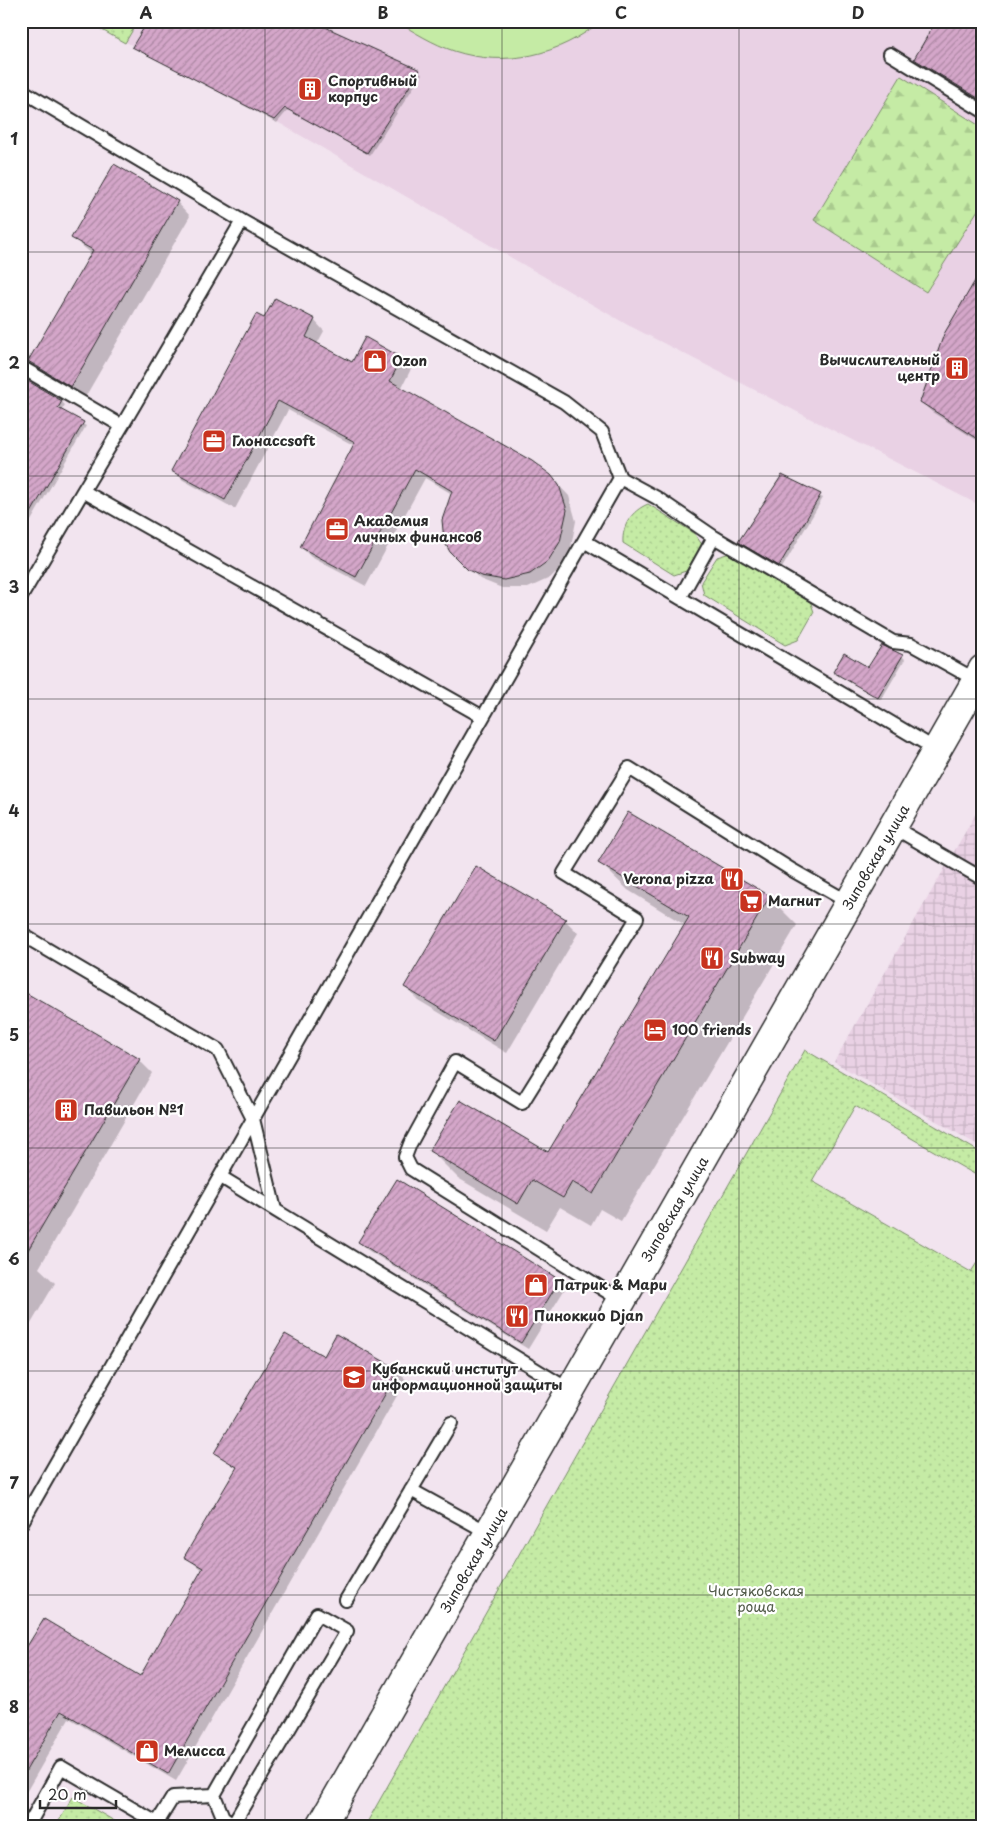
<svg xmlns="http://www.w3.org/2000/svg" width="1004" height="1847" viewBox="0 0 1004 1847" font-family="'Playpen Sans',sans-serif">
	<defs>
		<pattern id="industrial-grid" width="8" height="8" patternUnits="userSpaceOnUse" patternTransform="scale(1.25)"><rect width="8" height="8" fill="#e9d1e4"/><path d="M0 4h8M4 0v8" fill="none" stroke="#c8b4c4"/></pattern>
		<pattern id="grass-dots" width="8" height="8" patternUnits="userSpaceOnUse" patternTransform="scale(1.25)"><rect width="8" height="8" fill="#c5eba5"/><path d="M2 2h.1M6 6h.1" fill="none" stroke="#a9ca8e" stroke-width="1.8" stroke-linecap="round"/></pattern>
		<pattern id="forest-firs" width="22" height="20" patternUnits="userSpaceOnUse" patternTransform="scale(1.25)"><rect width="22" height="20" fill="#c5eba5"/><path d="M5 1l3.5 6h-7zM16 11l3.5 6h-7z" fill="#a9ca8e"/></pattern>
		<pattern id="building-hatch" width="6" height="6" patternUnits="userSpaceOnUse" patternTransform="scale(1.25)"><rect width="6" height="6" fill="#d4a6c9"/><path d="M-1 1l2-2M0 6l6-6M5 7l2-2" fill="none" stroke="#ac87a3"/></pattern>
	</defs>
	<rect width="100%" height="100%" fill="#f2e4ef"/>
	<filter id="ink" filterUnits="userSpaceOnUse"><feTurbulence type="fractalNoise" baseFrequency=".02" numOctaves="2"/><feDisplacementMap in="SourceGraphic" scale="10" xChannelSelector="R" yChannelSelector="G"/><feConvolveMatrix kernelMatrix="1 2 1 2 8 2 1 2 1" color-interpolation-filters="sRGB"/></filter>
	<g filter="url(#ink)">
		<path fill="#e9d1e4" d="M86,21h897v486l-357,-183 -352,-204z"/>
		<path fill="url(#industrial-grid)" d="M983,801v347l-149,-86z"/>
		<path fill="url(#grass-dots)" stroke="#788b68" d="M86,21h52l-13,22z
			M648,504l46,29 9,13 -17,25 -12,4 -51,-32c-1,-17 8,-32 25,-39z
			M730,553l79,45 5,14 -16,28 -13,5 -81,-50 -3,-13 16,-25z
			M805,1050l178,104v25l-128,-73 -43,75 159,91 12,-19v573h-618z
			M73,1797l50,29h-67z"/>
		<path fill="url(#forest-firs)" stroke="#788b68" d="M901,76l82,52v74l-57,90 -112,-72z"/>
		<path fill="#c5eba5" stroke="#788b68" d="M396,21h205c-41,34 -95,47 -147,30 -21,-7 -40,-19 -58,-30z"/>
		<path fill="#0003" d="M309,21l113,53 -52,81 -82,-45 -11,13 -144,-76z
			M983,21v82l-61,-38 -7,-6z
			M114,166l63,36 13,14 -106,183 -42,-25 -13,-13 63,-107 -19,-16z
			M983,271v173l-51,-32 -11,-10z
			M264,320h50l10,11 -7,13 35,20 49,-5 10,10 -10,20 149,87 19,20 7,25 -6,31 -5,11 -15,15 -22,10h-26l-22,-9 -29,-28 1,-57 -27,-16 -59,108 -55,-29 -10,-10 54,-101 -67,-36 -53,99 -52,-29 -10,-10z
			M21,378l41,24 3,3 -4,6 25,15 -65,112z
			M783,477l40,21 -41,70 -40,-24z
			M902,656l3,3 -24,41 -44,-26 32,-6z
			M600,863l169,34 28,28 -176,296 -21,-12 -9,16 -31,-18 -14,23 -88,-52 -27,-27 118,3 136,-229 -57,-35z
			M565,920l13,13 -71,120 -89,-53 -13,-13z
			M21,991l118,69 13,13 -113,195 16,15 -26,44 -8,-5z
			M359,1242l200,39 7,6 -38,62 -162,-100z
			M324,1358l74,13 8,9 -230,401 -107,-63 -48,83v-141l119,17 63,-106 -17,-14 52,-88 -22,-16z"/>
		<path fill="url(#building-hatch)" stroke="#2b2b2b" d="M148,21h164l108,49 -53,83 -82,-45 -11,12 -142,-73z
			M936,21h47v80l-69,-42z
			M114,164l64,37 -107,186 -43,-26 65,-111 -22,-12z
			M983,267v175l-63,-40 24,-68z
			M275,298l40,21 -9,18 46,25 13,-25 37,21 -12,23 142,80 19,14 8,10 8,25 -7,32 -12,19 -18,13 -26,6 -23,-4 -13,-6 -18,-18 -6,-11 -2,-21 10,-29 -37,-22 -59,108 -56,-30 55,-105 -77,-41 -53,99 -54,-29 85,-157 8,4z
			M21,377l41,24 -4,7 26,14 -63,108z
			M782,475l39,19 -42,72 -41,-24z
			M882,645l21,10 -25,43 -45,-26 11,-19 24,14z
			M628,812l142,84 -177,298 -21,-12 -9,16 -31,-18 -14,24 -89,-53 31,-51 88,52 141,-235 -91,-54z
			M476,866l90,53 -72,122 -90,-54z
			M21,990l119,69 -119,203z
			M397,1179l163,101 -39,63 -163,-101z
			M285,1334l39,22 12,-22 63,36 -231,404 -107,-63 -40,68v-123l23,-37 96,57 63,-108 -19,-11 53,-90 -23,-14z"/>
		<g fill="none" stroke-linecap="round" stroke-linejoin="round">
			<g stroke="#2b2b2b" stroke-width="16">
				<path id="service" d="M890,54l93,57
					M21,90l221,131 322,181 38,30 18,46 37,20 57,39 179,105 18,2 65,36
					M21,367l101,59 -39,65 400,226
					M122,426l120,-205
					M584,541l353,209
					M21,597l62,-106
					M680,598l34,-61
					M893,827l90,52
					M21,934l197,116 35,69 22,91
					M221,1177l350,214
					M622,1301l-211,-132 -6,-12 5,-13 45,-82 67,41 115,-185 -73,-45 65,-105 163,102 58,33
					M411,1490l78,43
					M21,1524l599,-1046
					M346,1600l105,-177
					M317,1614l30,17 -114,193 -10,-7 -9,-22z
					M157,1823l16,-26 41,-2
					M28,1826l33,-59 101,59"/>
			</g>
			<g stroke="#2b2b2b" stroke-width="31">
				<path id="tertiary" d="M321,1826l662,-1157"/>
			</g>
			<use href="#service" stroke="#fff" stroke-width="12"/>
			<use href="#tertiary" stroke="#fff" stroke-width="28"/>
		</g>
	</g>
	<path fill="none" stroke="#2b2b2b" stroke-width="1" stroke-opacity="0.55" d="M265,21v1805M502,21v1805M739,21v1805M21,252h962M21,476h962M21,699h962M21,924h962M21,1148h962M21,1371h962M21,1595h962"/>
	<defs>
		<g id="building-square" transform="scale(1.25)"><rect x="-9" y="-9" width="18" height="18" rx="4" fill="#c8321e" stroke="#fff"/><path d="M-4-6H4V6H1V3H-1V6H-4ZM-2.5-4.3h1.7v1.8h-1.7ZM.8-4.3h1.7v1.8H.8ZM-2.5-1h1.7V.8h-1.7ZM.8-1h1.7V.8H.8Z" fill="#fff"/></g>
		<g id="shop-square" transform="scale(1.25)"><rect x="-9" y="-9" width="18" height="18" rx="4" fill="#c8321e" stroke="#fff"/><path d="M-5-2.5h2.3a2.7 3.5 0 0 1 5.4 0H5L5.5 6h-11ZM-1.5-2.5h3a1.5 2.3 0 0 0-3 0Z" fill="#fff"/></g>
		<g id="office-square" transform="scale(1.25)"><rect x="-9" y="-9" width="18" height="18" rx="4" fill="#c8321e" stroke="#fff"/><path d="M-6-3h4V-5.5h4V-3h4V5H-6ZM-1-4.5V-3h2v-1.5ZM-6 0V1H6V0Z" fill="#fff"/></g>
		<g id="restaurant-square" transform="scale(1.25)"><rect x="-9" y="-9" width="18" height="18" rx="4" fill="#c8321e" stroke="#fff"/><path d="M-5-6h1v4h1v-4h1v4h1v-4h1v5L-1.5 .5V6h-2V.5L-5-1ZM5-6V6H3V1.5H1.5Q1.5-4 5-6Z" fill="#fff"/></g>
		<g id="supermarket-square" transform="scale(1.25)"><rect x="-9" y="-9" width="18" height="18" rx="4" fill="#c8321e" stroke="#fff"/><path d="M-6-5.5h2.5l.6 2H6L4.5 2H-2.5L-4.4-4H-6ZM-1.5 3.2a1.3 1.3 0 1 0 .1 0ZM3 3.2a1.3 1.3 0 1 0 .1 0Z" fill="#fff"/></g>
		<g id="hotel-square" transform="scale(1.25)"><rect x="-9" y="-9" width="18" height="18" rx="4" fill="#c8321e" stroke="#fff"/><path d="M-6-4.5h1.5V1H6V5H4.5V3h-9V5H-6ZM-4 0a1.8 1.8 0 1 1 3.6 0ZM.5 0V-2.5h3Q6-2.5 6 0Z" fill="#fff"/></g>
		<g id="university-square" transform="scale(1.25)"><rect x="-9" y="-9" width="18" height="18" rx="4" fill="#c8321e" stroke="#fff"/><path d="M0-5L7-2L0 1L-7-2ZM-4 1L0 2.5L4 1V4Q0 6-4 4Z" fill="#fff"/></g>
	</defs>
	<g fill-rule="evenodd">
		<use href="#building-square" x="310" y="89"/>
		<use href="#shop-square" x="375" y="361"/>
		<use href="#building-square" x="957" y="368"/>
		<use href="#office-square" x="214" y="441"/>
		<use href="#office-square" x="337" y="529"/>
		<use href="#restaurant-square" x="732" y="879"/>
		<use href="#supermarket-square" x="751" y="901"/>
		<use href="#restaurant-square" x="712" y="958"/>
		<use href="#hotel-square" x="655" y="1030"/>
		<use href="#building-square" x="66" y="1110"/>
		<use href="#shop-square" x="536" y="1285"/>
		<use href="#restaurant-square" x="517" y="1316"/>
		<use href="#university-square" x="354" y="1377"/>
		<use href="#shop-square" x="147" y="1751"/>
	</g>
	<g text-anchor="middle" stroke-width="4.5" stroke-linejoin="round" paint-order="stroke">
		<g font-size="14" font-weight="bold" fill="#2b2b2b" stroke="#fff" text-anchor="start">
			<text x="328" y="86">Спортивный<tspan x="328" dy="16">корпус</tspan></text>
			<text x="940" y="365" text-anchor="end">Вычислительный<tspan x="940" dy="16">центр</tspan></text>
			<text x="392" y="366">Ozon</text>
			<text x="232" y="446">Глонассsoft</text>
			<text x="354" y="526">Академия<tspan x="354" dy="16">личных финансов</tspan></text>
			<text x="714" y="884" text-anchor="end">Verona pizza</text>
			<text x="768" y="906">Магнит</text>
			<text x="730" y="963">Subway</text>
			<text x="672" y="1035">100 friends</text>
			<text x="84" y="1115">Павильон №1</text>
			<text x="554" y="1290">Патрик &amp; Мари</text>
			<text x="534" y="1321">Пиноккио Djan</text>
			<text x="372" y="1374">Кубанский институт<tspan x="372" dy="16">информационной защиты</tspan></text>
			<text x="164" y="1756">Мелисса</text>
		</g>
		<g font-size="14" fill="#2b2b2b" stroke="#fff">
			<text transform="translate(876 857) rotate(-60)" y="5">Зиповская улица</text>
			<text transform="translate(675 1209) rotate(-60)" y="5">Зиповская улица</text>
			<text transform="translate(474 1560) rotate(-60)" y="5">Зиповская улица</text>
		</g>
		<g font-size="14" fill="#525b4a" stroke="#fff">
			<text x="756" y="1596">Чистяковская<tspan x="756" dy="16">роща</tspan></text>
		</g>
	</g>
	<rect width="1004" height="1847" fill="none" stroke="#fff" stroke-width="55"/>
	<path d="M40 1800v8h76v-8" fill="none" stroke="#2b2b2b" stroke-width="2.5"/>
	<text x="48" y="1800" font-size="15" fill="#2b2b2b" stroke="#ffffff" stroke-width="4" paint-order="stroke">20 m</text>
	<rect x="28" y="28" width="948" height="1792" fill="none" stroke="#2b2b2b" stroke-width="2"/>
	<g font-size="16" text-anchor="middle" font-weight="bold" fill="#2b2b2b">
		<text x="146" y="19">A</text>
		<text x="383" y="19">B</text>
		<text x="621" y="19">C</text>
		<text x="858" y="19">D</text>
		<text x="14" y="145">1</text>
		<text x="14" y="369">2</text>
		<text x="14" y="593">3</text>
		<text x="14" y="817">4</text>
		<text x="14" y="1041">5</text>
		<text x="14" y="1265">6</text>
		<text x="14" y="1489">7</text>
		<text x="14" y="1713">8</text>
	</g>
</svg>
